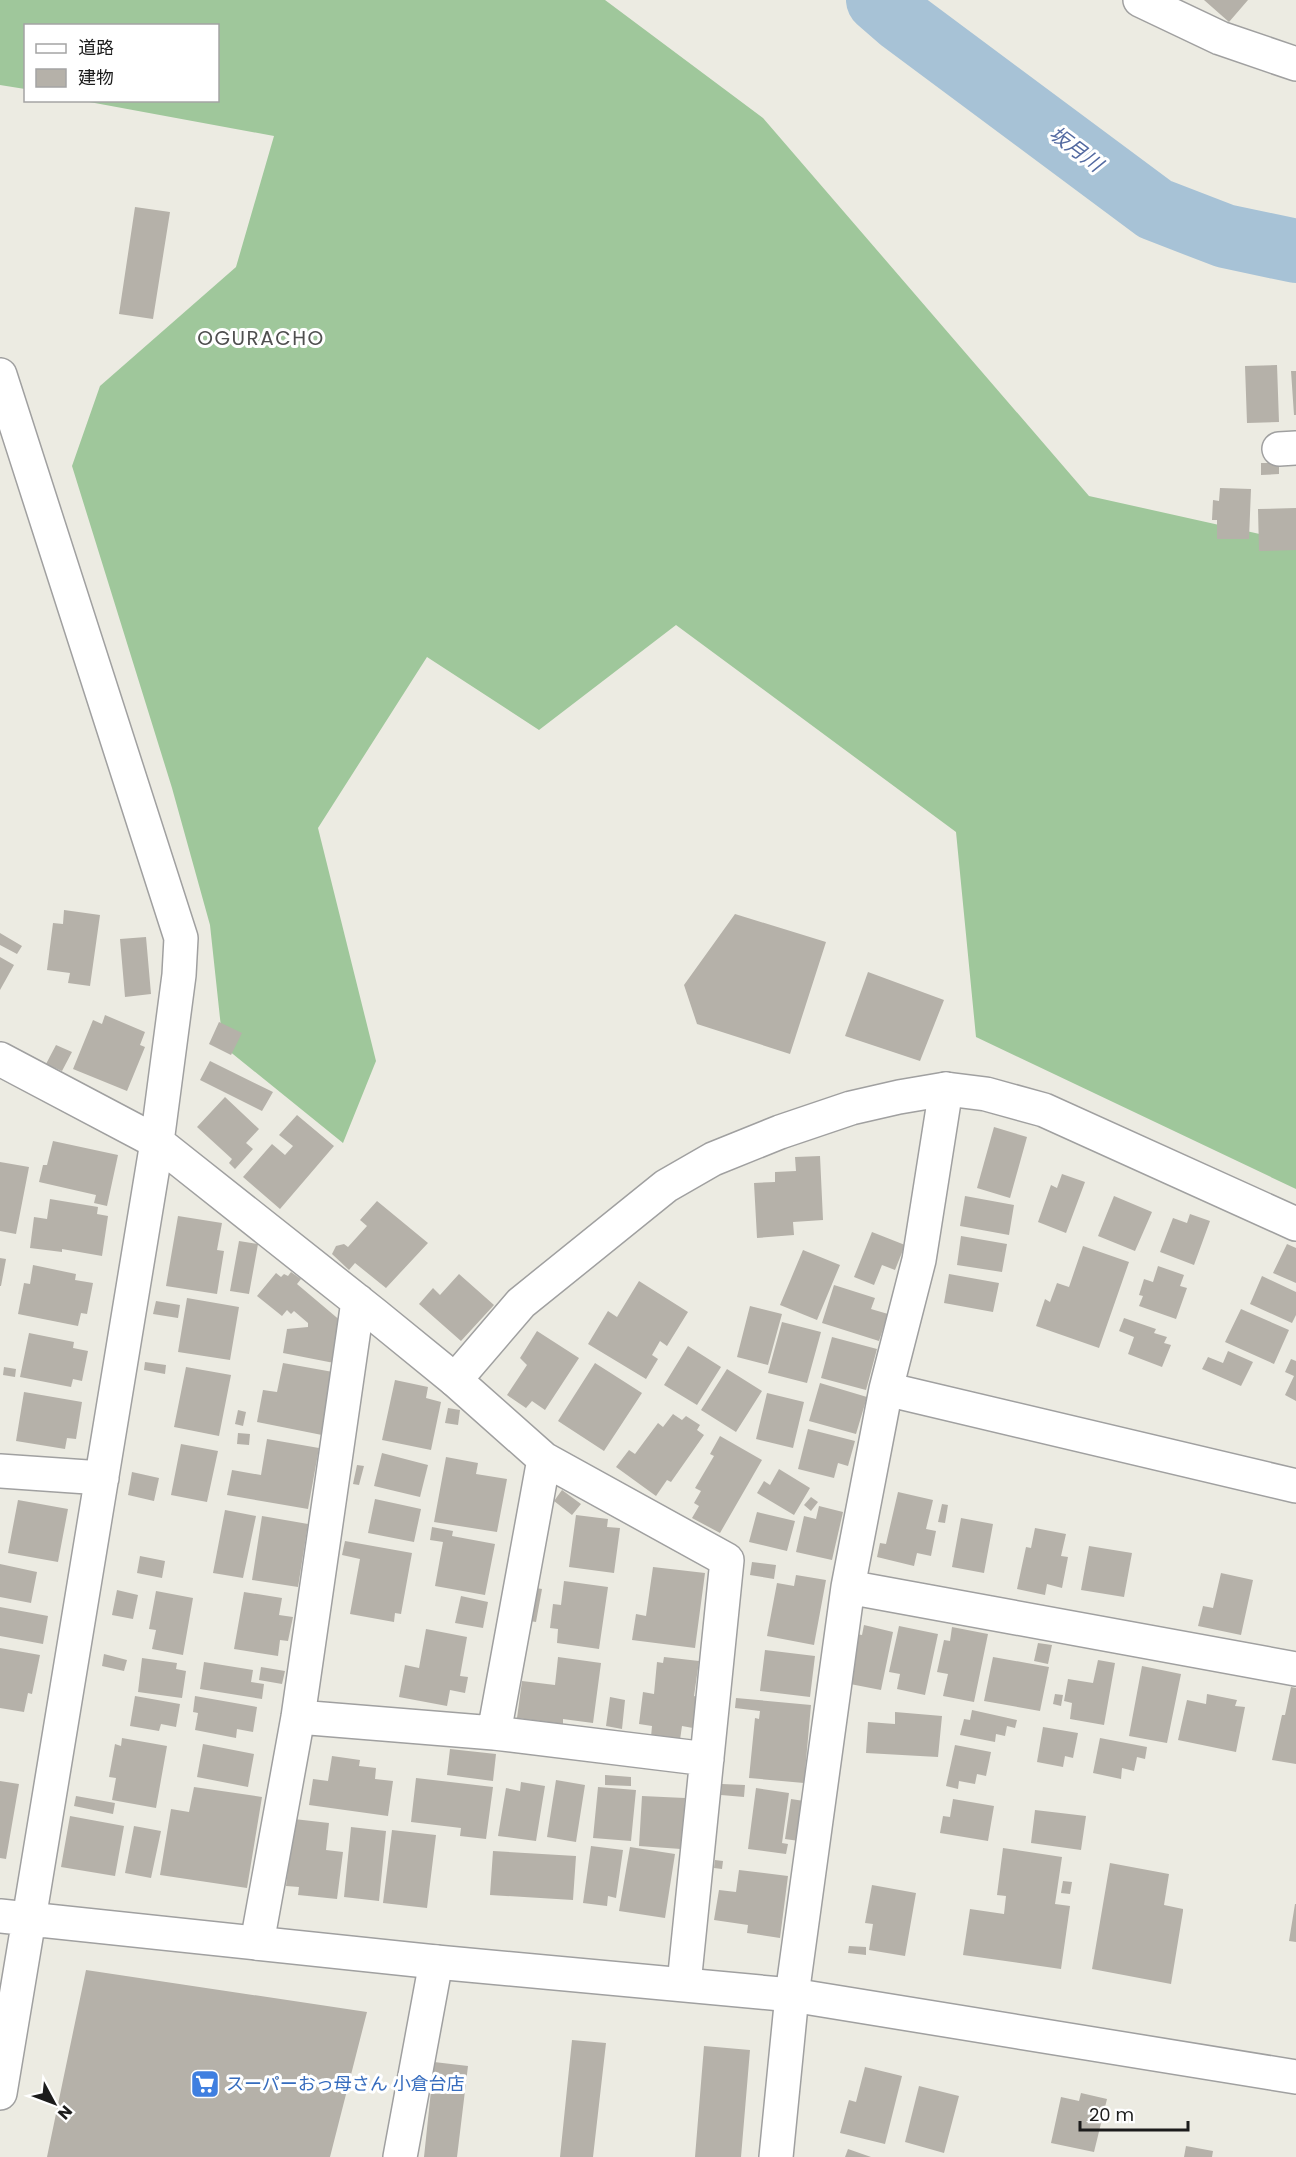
<svg xmlns="http://www.w3.org/2000/svg" width="1296" height="2157" viewBox="0 0 1296 2157" font-family="Poppins,'Noto Sans JP',sans-serif">
	<rect width="100%" height="100%" fill="#ecebe2"/>
	<path fill="#9fc79b" d="M0,0h605l158,118 326,378 207,46v647l-320,-152 -20,-205 -280,-207 -137,105 -112,-73 -109,171 58,233 -33,82 -120,-97 -13,-121 -38,-137 -100,-322 28,-80 136,-119 38,-131 -190,-35 134,-1v-74h-192l-1,63 -25,-4z"/>
	<g fill="none" stroke-linecap="round" stroke-linejoin="round">
		<path stroke="#a7c2d6" stroke-width="64" d="M878,0l23,20 254,189 70,27 71,15"/>
	</g>
	<path fill="#b5b1a9" d="M1204,0h44l-19,22z
		M135,207l35,5 -17,107 -34,-5z
		M1277,365l2,57 -32,1 -2,-57z
		M1291,371h5v44h-2z
		M1261,463h18v11l-18,1z
		M1220,488l31,1 -2,50h-32v-19h-5l1,-20 6,1z
		M1296,508v42l-37,1 -1,-42z
		M64,910l36,5 -10,71 -22,-3 2,-10 -23,-3 6,-47 10,1z
		M735,914l91,28 -36,112 -93,-30 -13,-39z
		M0,933l22,13 -5,8 -17,-9z
		M146,937l5,57 -26,3 -5,-58z
		M0,957l14,8 -14,25z
		M868,972l76,28 -24,61 -75,-25z
		M105,1015l40,17 -5,13 5,2 -18,44 -54,-22 20,-49 9,4z
		M219,1022l23,11 -11,22 -22,-11z
		M56,1045l16,7 -10,19 -16,-7z
		M210,1061l63,31 -11,19 -62,-31z
		M225,1097l34,32 -13,14 7,6 -18,20 -6,-6 3,-4 -35,-32z
		M297,1115l37,31 -54,63 -37,-32 29,-33 13,11 8,-9 -14,-11z
		M994,1127l33,10 -17,61 -33,-10z
		M53,1141l65,14 -11,51 -13,-3 2,-8 -57,-13 4,-17h4z
		M820,1156l3,64 -30,2 1,13 -37,3 -3,-55 21,-1v-10l21,-1 -1,-14z
		M0,1162l29,5 -13,67 -16,-3z
		M1062,1174l23,8 -19,51 -28,-11 13,-37 6,3z
		M965,1196l49,9 -5,30 -49,-9z
		M1114,1196l38,16 -17,39 -37,-15z
		M50,1199l48,8 -1,7 11,2 -6,40 -40,-7v3l-32,-4 4,-31 13,2z
		M377,1201l51,42 -42,45 -31,-25 -6,7 -17,-16 4,-8 8,-2 4,3 19,-21 -7,-6z
		M1190,1214l20,7 -16,44 -34,-13 13,-34 14,5z
		M178,1216l44,7 -5,27 7,1 -7,43 -51,-8z
		M872,1232l33,13 -10,25 -13,-5 -8,20 -20,-8z
		M961,1236l46,8 -5,28 -45,-7z
		M239,1241l19,3 -9,50 -19,-3z
		M1287,1244l9,4v35l-23,-10z
		M1083,1246l46,16 -30,86 -63,-22 9,-27 5,3 7,-19 12,4z
		M803,1250l37,15 -23,55 -37,-15z
		M0,1258l6,1 -5,27h-1z
		M33,1265l43,9 -1,6 18,3 -6,31 -6,-1 -3,13 -60,-12 6,-31 6,1z
		M1158,1266l26,9 -4,11 7,2 -11,31 -37,-13 4,-10 -4,-1 5,-16 9,3z
		M291,1272l10,7 -4,5 45,38 -8,41 -51,-10 4,-24 21,-2v-4l-14,-12 -3,3 -4,-4 -5,6 -25,-20 19,-23 5,4 3,-3 4,2z
		M459,1274l35,31 -33,36 -42,-37 14,-16 7,7z
		M949,1274l50,9 -6,29 -49,-9z
		M1262,1276l34,16v23l-4,8 -42,-19z
		M639,1281l49,31 -21,34 -7,-5 -8,14 6,4 -12,20 -58,-35 20,-33 9,6z
		M834,1285l41,13 -4,11 17,5 -9,27 -57,-18z
		M187,1298l52,9 -9,53 -52,-8z
		M156,1301l24,4 -2,13 -25,-4z
		M750,1306l32,8 -14,51 -31,-8z
		M1241,1309l48,21 -15,34 -49,-22z
		M1124,1318l32,11 -2,4 13,4 -3,6 7,2 -9,22 -34,-13 6,-17 -15,-6z
		M782,1322l39,10 -14,51 -39,-10z
		M537,1331l42,27 -34,52 -13,-9 -6,7 -19,-13 20,-30 -7,-7z
		M29,1333l45,9 -1,6 15,3 -6,30 -9,-2 -2,8 -51,-10z
		M832,1337l45,12 -11,41 -45,-12z
		M688,1346l33,21 -24,38 -33,-20z
		M1228,1351l25,11 -12,24 -39,-17 6,-12 15,6z
		M1291,1359l5,2v40l-11,-6 9,-19 -9,-4z
		M145,1362l21,3 -1,9 -21,-4z
		M283,1363l50,9 -11,63 -65,-13 6,-32 14,2z
		M595,1363l47,30 -38,58 -46,-30z
		M4,1367l12,2 -1,8 -12,-2z
		M186,1367l45,8 -12,61 -45,-9z
		M727,1369l35,22 -26,41 -35,-22z
		M395,1380l33,7 -2,11 15,4 -10,48 -49,-10z
		M820,1383l47,14 -11,37 -47,-13z
		M24,1392l58,10 -6,37 -9,-1 -2,11 -49,-8z
		M767,1393l37,9 -11,46 -37,-9z
		M448,1408l12,2 -2,15 -13,-2z
		M238,1410l8,2 -3,14 -8,-2z
		M673,1414l9,6 4,-4 14,9 -3,5 7,5 -33,47 -4,-2 -11,16 -40,-29 13,-17 6,4 23,-31 5,4z
		M808,1429l47,12 -7,25 -10,-3 -4,15 -36,-9z
		M238,1433l12,1 -1,11 -12,-1z
		M720,1436l42,24 -42,73 -28,-15 7,-12 -5,-3 7,-12 -6,-3 19,-32 -4,-2z
		M267,1439l52,9 -11,61 -81,-14 5,-25 29,5z
		M181,1444l37,7 -11,51 -36,-7z
		M382,1453l46,12 -8,32 -46,-11z
		M446,1457l32,6 -2,11 31,5 -10,53 -63,-10z
		M357,1465l7,1 -5,19 -6,-1z
		M779,1469l31,19 -16,27 -37,-22 7,-12 6,4z
		M132,1472l27,6 -5,23 -26,-6z
		M562,1490l19,14 -9,11 -18,-14z
		M898,1492l35,8 -7,29 10,2 -5,25 -14,-3 -3,13 -37,-9 3,-14 6,1z
		M811,1497l7,5 -7,9 -7,-6z
		M375,1499l46,10 -7,33 -46,-9z
		M18,1500l50,9 -10,53 -50,-9z
		M942,1504l6,1 -3,18 -7,-1z
		M819,1506l24,6 -11,48 -36,-8 8,-36 12,3z
		M225,1510l31,6 -13,62 -30,-5z
		M757,1512l38,9 -8,30 -38,-9z
		M576,1515l32,4 -1,8 13,1 -6,45 -45,-6z
		M262,1516l46,8 -10,63 -46,-7z
		M961,1518l32,6 -9,49 -32,-6z
		M432,1527l21,4 -1,5 43,8 -10,51 -50,-9 8,-44 -13,-2z
		M1035,1528l31,6 -5,22 7,1 -6,31 -15,-4 -2,11 -28,-6 9,-42 5,1z
		M345,1541l67,12 -11,61 -6,-1 -1,9 -44,-8 10,-55 -18,-4z
		M1089,1546l43,7 -8,44 -43,-7z
		M140,1556l25,5 -3,17 -25,-5z
		M752,1562l24,3 -2,14 -24,-4z
		M0,1564l37,8 -6,31 -31,-6z
		M653,1567l52,6 -10,75 -63,-8 4,-26 10,2z
		M1221,1573l32,7 -12,55 -43,-9 5,-20 10,2z
		M796,1575l30,5 -12,65 -47,-9 10,-53 17,3z
		M564,1581l44,6 -9,62 -42,-6 1,-14 -8,-1 3,-24 8,1z
		M530,1587l12,2 -6,33 -13,-2z
		M117,1590l21,5 -5,24 -21,-4z
		M156,1591l37,7 -10,57 -31,-6 4,-19 -7,-1z
		M244,1592l38,6 -3,17 14,2 -5,24 -8,-1 -2,16 -44,-7z
		M461,1596l27,6 -5,26 -28,-5z
		M0,1607l48,9 -5,28 -43,-8z
		M864,1625l29,7 -12,58 -36,-7 11,-49 6,1z
		M899,1626l39,8 -13,61 -28,-6 3,-15 -11,-2z
		M952,1627l36,7 -14,68 -31,-6 5,-22 -11,-2 7,-32 6,1z
		M426,1629l41,8 -7,39 8,1 -3,16 -15,-3 -3,16 -48,-9 6,-32 14,3z
		M1038,1643l14,2 -4,19 -14,-3z
		M0,1648l40,7 -8,39 -4,-1 -4,19 -24,-4z
		M765,1650l50,6 -5,41 -50,-6z
		M104,1654l23,6 -3,11 -22,-5z
		M558,1657l43,6 -8,60 -30,-4v5l-46,-6 5,-37 33,4z
		M664,1657l35,4 -5,35 3,1 -4,31 -11,-2 -2,14 -29,-3 1,-11 -13,-2 4,-32 11,2 3,-32 6,1z
		M993,1657l56,10 -9,44 -56,-10z
		M142,1658l35,5 -1,6 10,2 -4,27 -44,-6z
		M1098,1660l17,3 -11,62 -34,-6 2,-16 -8,-2 4,-22 25,4z
		M204,1662l49,8 -2,12 13,2 -2,15 -62,-10z
		M1142,1666l39,8 -14,69 -38,-7z
		M261,1667l24,4 -3,13 -23,-4z
		M1291,1687l5,1v76l-24,-4 10,-45h3z
		M1055,1694l8,1 -2,11 -8,-2z
		M1207,1694l30,6 -2,6 10,1 -9,45 -58,-12 9,-40 19,4z
		M135,1696l45,8 -4,23 -15,-3 -2,7 -29,-5z
		M195,1696l62,11 -4,25 -16,-3 -1,9 -41,-8 3,-17 -5,-1z
		M610,1697l15,3 -3,29 -16,-3z
		M736,1698l75,7 -7,78 -55,-5 6,-60 4,1 1,-8 -25,-3z
		M972,1710l45,10 -2,8 -8,-2 -2,10 -9,-2 -1,8 -35,-7 4,-16 6,1z
		M895,1712l47,4 -4,41 -72,-4 2,-31 27,2z
		M1043,1727l35,6 -5,25 -8,-2 -2,11 -26,-5z
		M122,1738l45,8 -11,62 -44,-8 4,-22 -7,-1 6,-33 6,2z
		M1100,1738l47,9 -2,12 -8,-2 -3,14 -12,-3 -1,11 -28,-6z
		M203,1744l51,10 -6,33 -51,-10z
		M955,1745l36,7 -5,24 -9,-2 -2,10 -16,-3 -1,8 -12,-3z
		M450,1749l46,5 -3,27 -46,-6z
		M332,1756l28,4 -1,6 17,2 -1,11 18,2 -5,35 -79,-11 4,-26 15,2z
		M605,1775l26,2v9l-26,-1z
		M416,1778l77,9 -7,52 -26,-3 1,-8 -50,-6z
		M556,1780l29,5 -9,57 -29,-5z
		M0,1781l19,3 -13,75 -6,-1z
		M521,1782l24,4 -9,55 -38,-5 8,-48 14,3z
		M722,1784l23,1 -1,12 -23,-2z
		M194,1787l68,10 -15,91 -87,-13 11,-66 18,3z
		M598,1787l38,3 -5,51 -38,-3z
		M756,1788l33,5 -7,50 6,1 -2,10 -38,-5z
		M76,1796l39,7 -2,11 -39,-8z
		M642,1796l43,2 -4,51 -42,-3z
		M791,1799l13,2 -5,40 -14,-2z
		M953,1799l41,7 -6,35 -48,-8 3,-17 7,1z
		M1035,1810l51,6 -5,34 -50,-7z
		M70,1816l54,10 -9,50 -54,-9z
		M294,1819l35,4 -3,27 17,2 -6,47 -39,-4 1,-8 -13,-1z
		M134,1826l27,5 -10,47 -26,-5z
		M351,1827l35,4 -7,70 -35,-4z
		M392,1830l44,5 -9,73 -44,-5z
		M591,1846l32,4 -7,48 -8,-2 -1,10 -24,-3z
		M630,1847l45,7 -10,64 -46,-7z
		M1003,1848l59,9 -7,47 15,2 -9,63 -98,-14 7,-46 34,5 2,-18 -9,-1z
		M493,1851l83,5 -3,44 -83,-5z
		M715,1860l8,1 -1,8 -8,-1z
		M1110,1863l59,11 -5,31 19,4v2l-12,73 -79,-15z
		M739,1870l49,6 -8,62 -33,-5 1,-8 -34,-5 5,-30 17,2z
		M1063,1881l9,1 -2,12 -9,-1z
		M872,1885l44,8 -11,63 -36,-6 4,-26 -8,-1z
		M1295,1904h1v38l-7,-1z
		M849,1946l17,1v8l-18,-2z
		M86,1970l281,42 -37,145h-283z
		M572,2040l34,3 -13,114h-33z
		M704,2046l46,4 -9,107h-46z
		M434,2062l34,4 -11,91h-33z
		M865,2067l37,9 -17,68 -45,-11 9,-33 7,2z
		M919,2086l40,10 -15,57 -39,-11z
		M1081,2093l26,6 -13,53 -43,-9 10,-46 18,4z
		M1186,2146l27,5 -1,6h-28z
		M848,2149l23,8h-26z"/>
	<g fill="none" stroke-linecap="round" stroke-linejoin="round">
		<g stroke="#a0a0a0" stroke-width="36">
			<path id="minor" d="M1140,0l80,38 76,26
				M0,375l181,563 -2,37 -22,167 -128,777
				M1279,449l17,-1
				M0,1059l157,83 217,172 81,66 89,79 183,101 -43,424
				M886,1389l410,97
				M0,1471l102,7
				M848,1587l448,82
				M298,1717l196,16 213,26
				M494,1733l50,-274
				M257,1943l41,-226 60,-416
				M400,2157l36,-195
				M776,2157l16,-162 56,-408 38,-198 33,-129 27,-171"/>
		</g>
		<g stroke="#a0a0a0" stroke-width="36">
			<path id="tertiary" d="M455,1380l66,-77 145,-117 47,-27 67,-27 71,-24 48,-11 47,-8 40,5 58,16 252,114
				M0,1916l436,46 356,33 504,82
				M0,2093l29,-174"/>
		</g>
		<use href="#minor" stroke="#fff" stroke-width="33"/>
		<use href="#tertiary" stroke="#fff" stroke-width="33"/>
	</g>
	<defs>
		<g id="supermarket-square" transform="scale(1.5)"><rect x="-9" y="-9" width="18" height="18" rx="4" fill="#3f7fe0" stroke="#fff"/><path d="M-6-5.5h2.5l.6 2H6L4.5 2H-2.5L-4.4-4H-6ZM-1.5 3.2a1.3 1.3 0 1 0 .1 0ZM3 3.2a1.3 1.3 0 1 0 .1 0Z" fill="#fff"/></g>
	</defs>
	<g fill-rule="evenodd">
		<use href="#supermarket-square" x="205" y="2084"/>
	</g>
	<g text-anchor="middle" stroke-width="6" stroke-linejoin="round" paint-order="stroke">
		<g font-size="18" fill="#366cbe" stroke="#fff" text-anchor="start">
			<text x="226" y="2090">スーパーおっ母さん 小倉台店</text>
		</g>
		<g font-size="20" font-style="italic" fill="#536aa1" stroke="#fff">
			<text transform="translate(1076 149) rotate(37)" y="7">坂月川</text>
		</g>
		<g font-size="20" letter-spacing="1.5" fill="#4f4f4f" stroke="#fff">
			<text x="261" y="345">OGURACHO</text>
		</g>
	</g>
	<rect x="24" y="24" width="195" height="78" fill="#ffffff" stroke="#a4a4a4" stroke-width="1.5"/>
	<rect x="36" y="44" width="30" height="9" fill="#ffffff" stroke="#a4a4a4" stroke-width="1.5"/>
	<text x="78" y="54" font-size="18" fill="#1c1c1c">道路</text>
	<rect x="36" y="69" width="30" height="18" fill="#b5b1a9" stroke="#a4a4a4" stroke-width="1.5"/>
	<text x="78" y="84" font-size="18" fill="#1c1c1c">建物</text>
	<g transform="translate(54 2103) rotate(131)" stroke="#ffffff" stroke-width="4.5" paint-order="stroke">
	<path d="M0-4.5L10 22L0 15L-10 22Z" fill="#1c1c1c"/>
	<text y="-9" font-size="16" font-weight="bold" text-anchor="middle" fill="#1c1c1c">N</text>
	</g>
	<path d="M1080 2121v9h108v-9" fill="none" stroke="#1c1c1c" stroke-width="3"/>
	<text x="1089" y="2121" font-size="18" fill="#1c1c1c" stroke="#ffffff" stroke-width="4.5" paint-order="stroke">20 m</text>
</svg>
